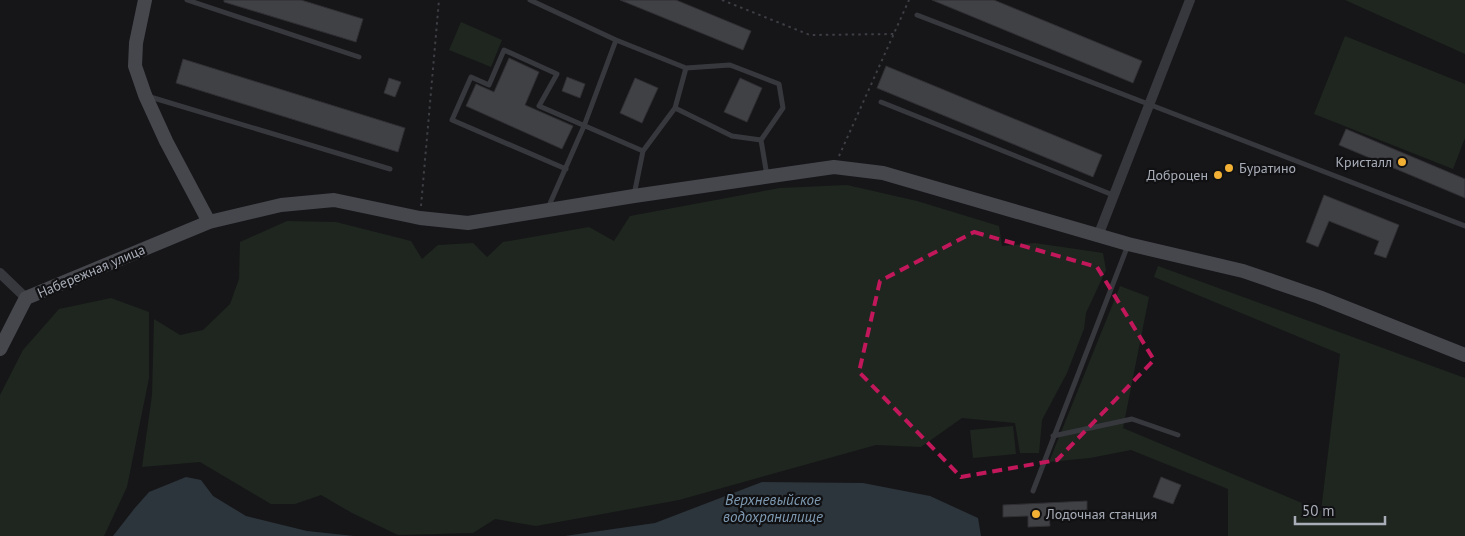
<svg xmlns="http://www.w3.org/2000/svg" width="1465" height="536" viewBox="0 0 1465 536" font-family="'PT Sans',sans-serif">
	<rect width="100%" height="100%" fill="#161618"/>
	<path fill="#1e261f" d="M1345,0h120v54z
		M461,22l41,18 -11,27 -42,-17z
		M1345,36l120,48v54l-12,31 -139,-55z
		M847,185l70,16 82,25 3,20 33,-3 68,10 3,17 -20,43 -2,16 -17,44 -25,47 -3,33h-19l-5,-30 -53,-5 -41,29 -45,-2 -197,55 -82,15 -61,11 -41,-7 -22,14 -75,2 -46,-22 -31,-18 -26,9h-24l-71,-42 -58,5 10,-72 2,-76 26,16 23,-5 27,-26 9,-25 1,-37 47,-21 49,1 75,19 11,18 16,-14 35,-2 14,14 16,-15 86,-15 25,14 16,-25 150,-28z
		M1158,266l307,112v158h-237v-47l-97,-39 -41,8 -41,4 71,-176 29,11 -26,131 198,83 19,-157 -186,-77z
		M111,298l38,14v66l-22,109 -23,49h-104v-141l23,-45 36,-41z
		M1013,426l3,28 -43,4 -3,-28z"/>
	<path fill="#2c353c" d="M186,477l15,3 12,16 33,20 61,15 47,5h-241l21,-27 15,-17z
		M762,482l101,1 67,13 48,22 3,18h-416l90,-13z"/>
	<path fill="#404145" stroke="#303034" d="M224,0h77l62,19 -7,23 -132,-40z
		M620,0h56l75,31 -8,19z
		M932,0h62l148,61 -9,22z
		M509,58l30,14 -14,33 48,21 -11,23 -96,-43 10,-22 18,8z
		M183,59l222,69 -7,24 -222,-69z
		M886,66l216,89 -9,22 -216,-89z
		M567,77l18,7 -5,14 -18,-7z
		M389,78l12,4 -6,15 -11,-4z
		M635,78l23,10 -16,35 -22,-10z
		M740,78l22,10 -15,34 -23,-10z
		M1346,129l119,50v19l-126,-53z
		M1324,195l75,30 -13,33 -12,-4 5,-13 -50,-20 -11,26 -12,-5z
		M1161,477l20,8 -8,19 -20,-7z
		M1087,501v12l-38,1 1,12 -22,1v-11l-25,1v-12z"/>
	<g fill="none" stroke-linecap="round" stroke-linejoin="round">
		<path stroke="#3d3f44" stroke-width="2" stroke-dasharray="2.5 4" stroke-linecap="butt" d="M722,0l88,35 85,-1
			M839,156l70,-156
			M421,206l18,-206"/>
		<path stroke="#37383d" stroke-width="5" d="M187,0l172,57
			M530,0l86,40 70,28 44,-3 49,19 4,24 -22,32 6,36
			M917,15l548,211
			M686,68l-11,40 57,28 29,4
			M147,96l243,73
			M881,102l232,93
			M566,169l-114,-49 19,-43 18,8 15,-35 53,24 -18,32 104,45
			M634,195l9,-44 32,-43
			M548,208l36,-82 32,-86
			M1053,436l79,-17 46,16
			M1033,491l95,-246"/>
		<path stroke="#37383d" stroke-width="10" d="M1098,236l92,-236
			M0,273l26,25"/>
		<path stroke="#45474d" stroke-width="14" d="M145,0l-9,43 -1,23 10,29 21,46 43,81
			M0,349l26,-51 183,-76 72,-17 53,-5 86,18 48,5 166,-27 200,-29 49,6 245,71 115,27 76,26 146,58"/>
	</g>
	<path fill="none" stroke="#c2185b" stroke-width="4" stroke-dasharray="10 6" stroke-linejoin="round" d="M974,232l123,35 57,93 -97,100 -96,17 -102,-105 21,-91z"/>
	<g fill="#f2b134" stroke="#111113" stroke-width="2">
		<circle cx="1402" cy="162" r="5"/>
		<circle cx="1229" cy="168" r="5"/>
		<circle cx="1218" cy="175" r="5"/>
		<circle cx="1036" cy="514" r="5"/>
	</g>
	<g text-anchor="middle" stroke-width="4.5" stroke-linejoin="round" paint-order="stroke">
		<g font-size="14" fill="#a8adb8" stroke="#111113" text-anchor="end">
			<text x="1392" y="167">Кристалл</text>
			<text x="1239" y="173" text-anchor="start">Буратино</text>
			<text x="1208" y="180">Доброцен</text>
			<text x="1046" y="519" text-anchor="start">Лодочная станция</text>
		</g>
		<g font-size="14" fill="#a8adb8" stroke="#111113">
			<text transform="translate(91 271) rotate(-23)" y="5">Набережная улица</text>
		</g>
		<g font-size="15" font-style="italic" fill="#7f9bb3" stroke="#111113">
			<text x="773" y="505">Верхневыйское<tspan x="773" dy="17">водохранилище</tspan></text>
		</g>
	</g>
	<path d="M1295 516v8h90v-8" fill="none" stroke="#a8adb8" stroke-width="2.5"/>
	<text x="1302" y="516" font-size="15" fill="#a8adb8" stroke="#111113" stroke-width="4" paint-order="stroke">50 m</text>
</svg>
